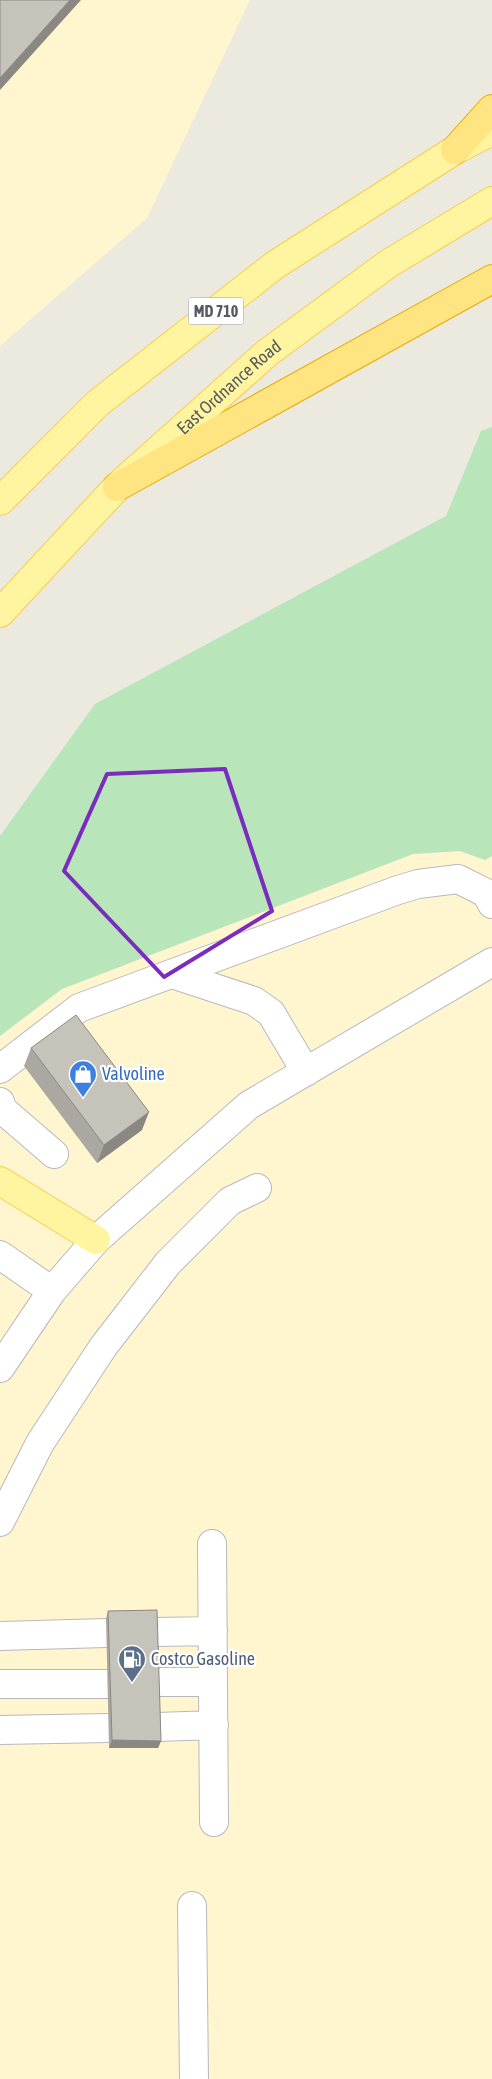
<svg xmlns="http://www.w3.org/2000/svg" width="492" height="2079" viewBox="0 0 492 2079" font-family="'Asap Condensed',sans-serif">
	<rect width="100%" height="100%" fill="#ece9de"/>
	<path fill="#fff6d0" d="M0,0h250l-103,218 -147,128z
		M460,851l25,9 7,-4v1223h-492v-1043l62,-47 351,-135z"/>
	<path fill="#b8e5ba" d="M492,427v429l-7,4 -25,-9 -47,3 -351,135 -62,47v-200l95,-132 351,-188 35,-85z"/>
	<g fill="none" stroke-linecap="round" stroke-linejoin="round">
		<g stroke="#b6b9be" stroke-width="30">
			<path id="minor" d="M172,974l82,27 17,12 35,59
				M0,1069l79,-61 319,-118 20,-6 40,-5 28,14 6,11
				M0,1102l3,8 51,44
				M0,1255l52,36
				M0,1368l52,-77 44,-51 153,-135 243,-143
				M0,1522l40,-79 63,-96 65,-84 62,-62 27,-13
				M212,1544l2,278
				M155,1632l58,-1
				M0,1636l106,-3
				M156,1682h57
				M0,1684h108
				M157,1727l57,-2
				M0,1730l109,-2
				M192,1906l2,173"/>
		</g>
		<g stroke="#f7ce4c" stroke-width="30">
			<g id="major">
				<path d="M0,501l98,-98 177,-138 180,-115 37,-19"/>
				<path id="s1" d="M0,613l117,-126 150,-134 121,-89 104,-63"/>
				<path d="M0,1181l96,59"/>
			</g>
		</g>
		<g stroke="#eaaa00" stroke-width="30">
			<path id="highway" d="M455,150l37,-41
				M117,487l375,-208"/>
		</g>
		<use href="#minor" stroke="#fff" stroke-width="28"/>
		<use href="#major" stroke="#fff4a0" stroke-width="28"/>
		<use href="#highway" stroke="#ffe482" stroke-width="28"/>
	</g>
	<path fill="#aaa8a1" d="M31,1048l111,82 -45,33 -73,-97z
		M108,1611l53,130 -3,7h-49l-3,-129z"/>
	<path fill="#8b8883" d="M70,0h11l-81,90v-12z
		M149,1112l-7,18 -45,33 7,-18z
		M112,1740l49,1 -3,7h-49z"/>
	<path fill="#c6c3bb" stroke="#8b8883" d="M0,0h70l-70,78z
		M76,1015l73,97 -45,33 -73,-97z
		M157,1610l4,131 -49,-1 -4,-129z"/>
	<path fill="none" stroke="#7b2cbf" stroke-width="4" stroke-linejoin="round" d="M225,769l47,142 -108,66 -100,-106 43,-97z"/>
	<defs>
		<g id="shop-pin" transform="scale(1.4375)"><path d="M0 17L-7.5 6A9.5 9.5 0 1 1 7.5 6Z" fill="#3f7fe0" stroke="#fff"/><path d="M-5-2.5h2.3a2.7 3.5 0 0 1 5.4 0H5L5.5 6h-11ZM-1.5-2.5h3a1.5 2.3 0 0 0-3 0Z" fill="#fff"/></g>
		<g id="fuel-pin" transform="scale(1.4375)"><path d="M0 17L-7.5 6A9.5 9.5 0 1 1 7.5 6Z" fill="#5c6f8a" stroke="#fff"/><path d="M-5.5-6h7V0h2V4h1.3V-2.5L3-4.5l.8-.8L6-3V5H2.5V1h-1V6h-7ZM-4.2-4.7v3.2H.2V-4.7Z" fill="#fff"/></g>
	</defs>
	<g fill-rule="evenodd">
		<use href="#shop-pin" x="83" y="1074"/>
		<use href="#fuel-pin" x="132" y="1659"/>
	</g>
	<g text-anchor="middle" stroke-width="4.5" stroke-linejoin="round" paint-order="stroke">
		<rect fill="#fff" stroke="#898c90" stroke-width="1" x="188.5" y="297.5" width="55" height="27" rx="4"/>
		<g font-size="16" font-weight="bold" fill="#575b60">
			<text x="216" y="317">MD 710</text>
		</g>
		<g font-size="18" fill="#575b60" stroke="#fff">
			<text dy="6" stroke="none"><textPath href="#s1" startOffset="322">East Ordnance Road</textPath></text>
		</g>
		<g font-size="18" fill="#366cbe" stroke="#fff" text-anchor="start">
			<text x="102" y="1080">Valvoline</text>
		</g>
		<g font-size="18" fill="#4e5e75" stroke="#fff" text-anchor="start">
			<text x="151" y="1665">Costco Gasoline</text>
		</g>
	</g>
</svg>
